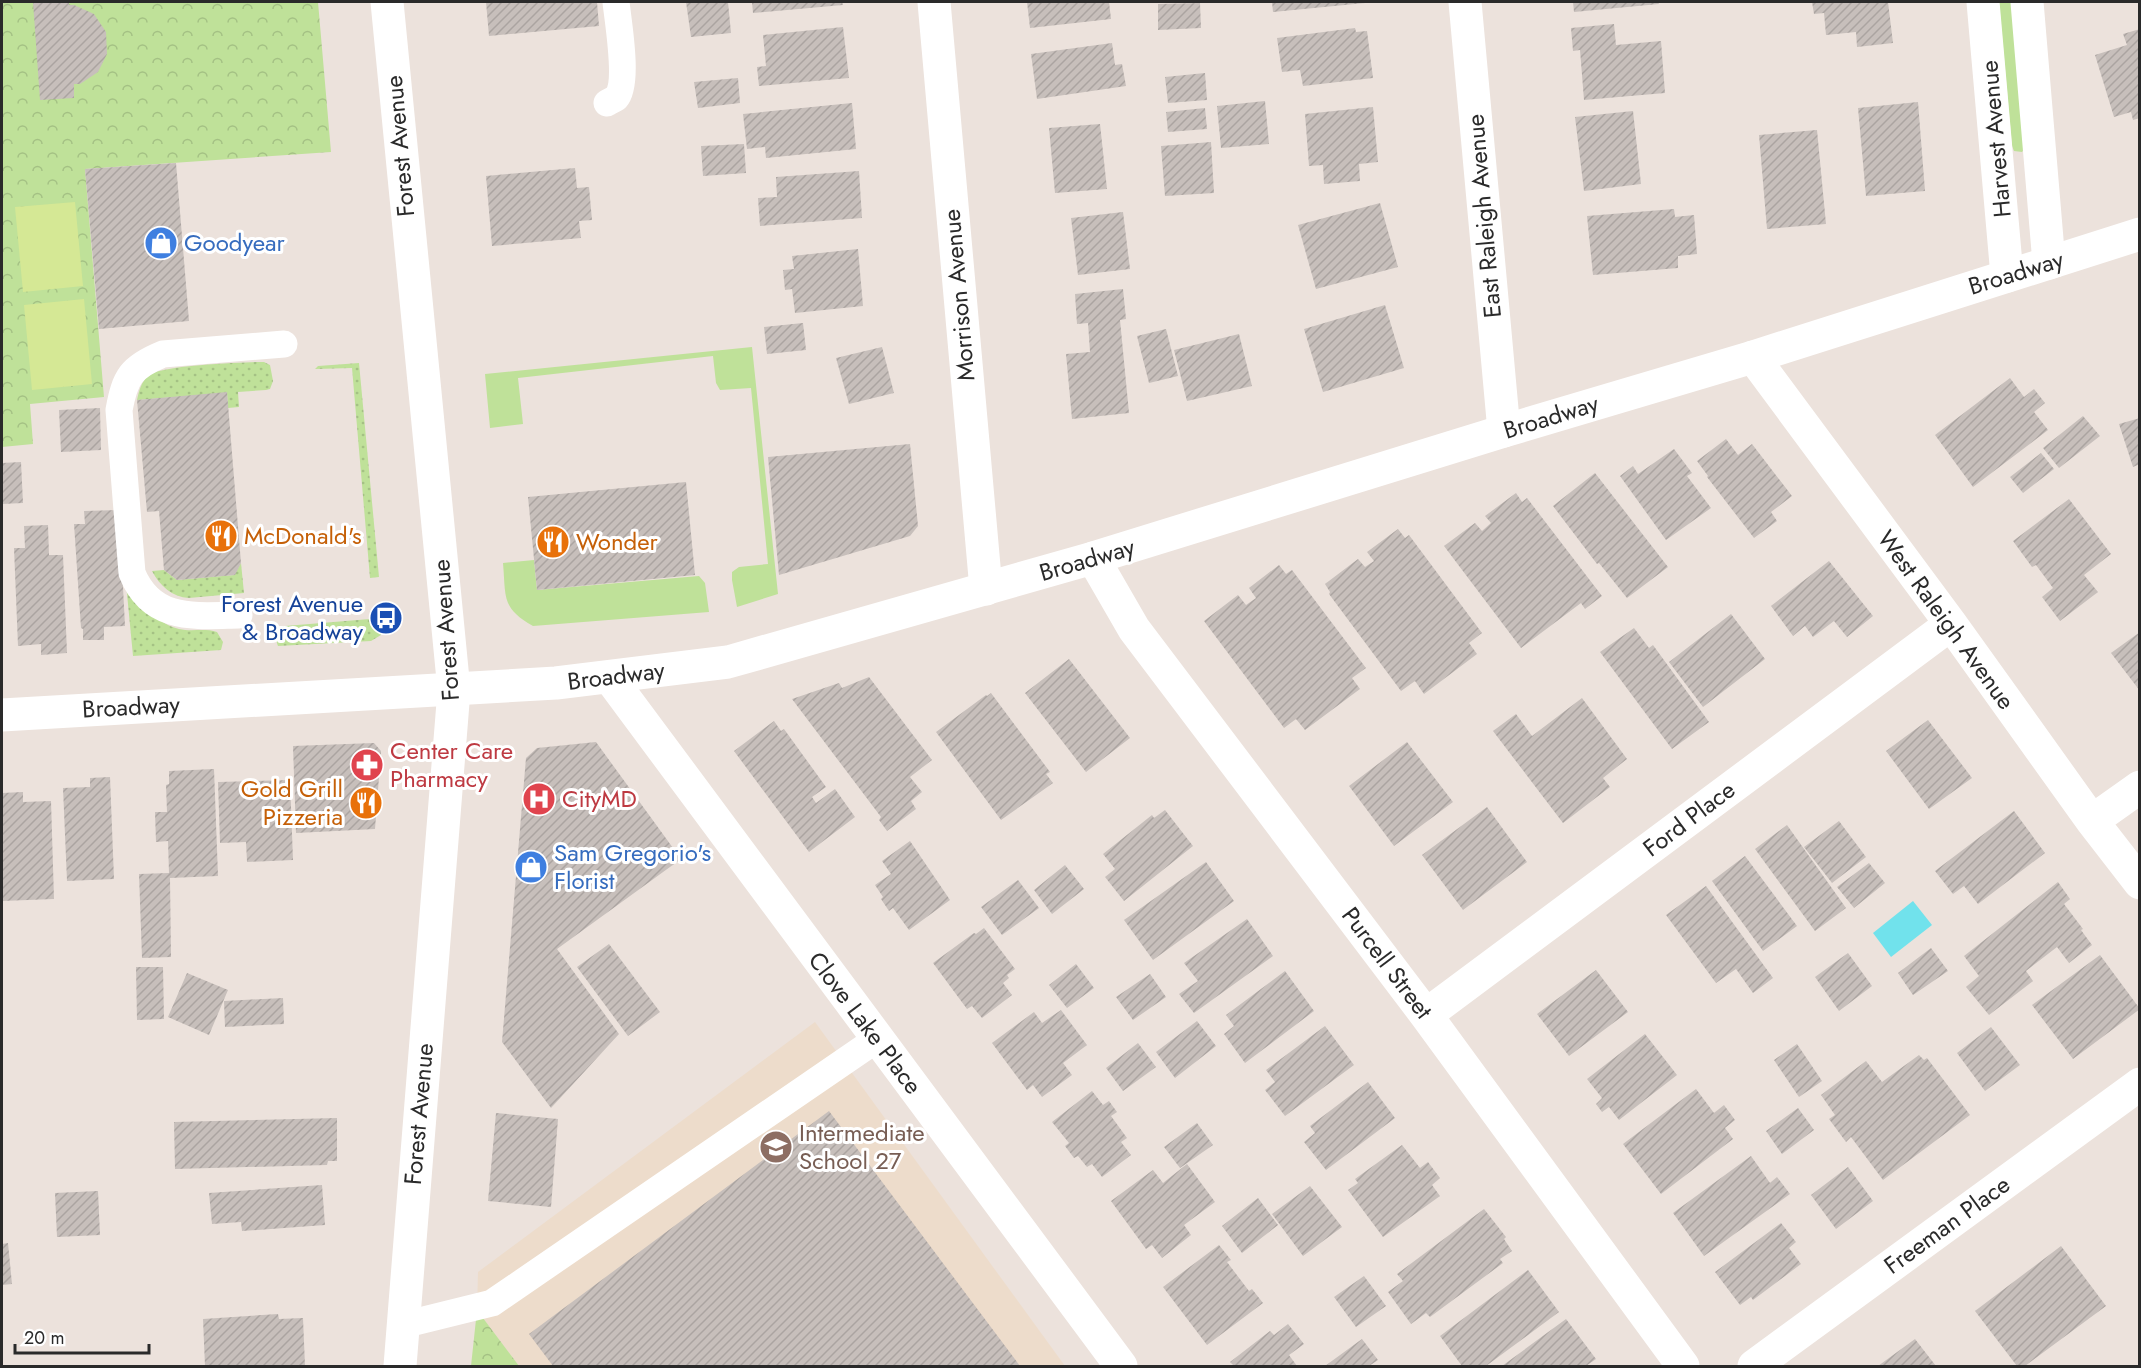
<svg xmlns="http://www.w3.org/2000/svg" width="2141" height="1368" viewBox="0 0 2141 1368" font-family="Jost,sans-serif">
	<defs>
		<pattern id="park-crowns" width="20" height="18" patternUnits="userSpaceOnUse" patternTransform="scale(1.5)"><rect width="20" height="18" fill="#bfe199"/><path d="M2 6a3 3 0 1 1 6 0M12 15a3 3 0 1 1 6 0" fill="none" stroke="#a4c184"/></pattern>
		<pattern id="garden-dots" width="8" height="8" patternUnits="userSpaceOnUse" patternTransform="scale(1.5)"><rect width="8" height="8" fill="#bfe199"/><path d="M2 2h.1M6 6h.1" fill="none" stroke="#a4c184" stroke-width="1.8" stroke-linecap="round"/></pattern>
		<pattern id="building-hatch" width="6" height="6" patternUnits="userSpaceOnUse" patternTransform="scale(1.5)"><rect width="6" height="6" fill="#c7bfbb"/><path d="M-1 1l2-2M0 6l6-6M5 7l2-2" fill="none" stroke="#aba4a1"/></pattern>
	</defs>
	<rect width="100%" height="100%" fill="#ece2dc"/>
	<path fill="#eddccb" d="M815,1022l250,344h-546l-42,-56 1,-38z"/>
	<path fill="#bfe199" d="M1999,2h14l12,146 -3,4 -8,-1 -2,-5z
		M752,347l26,247 -41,13 -5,-27v-8l7,-5 29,-3 -17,-176 -31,2 -4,-7 -3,-27 -195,22 5,46 -33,4 -5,-54z
		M534,560l3,30 162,-14 6,7 4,29 -176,14c-32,-18 -27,-29 -30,-63z"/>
	<path fill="url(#park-crowns)" d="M2,2h316l13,150 -246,17 19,228 -74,7 3,40 -31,3z
		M477,1310l42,56h-48z"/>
	<path fill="url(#garden-dots)" d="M257,362h7l6,3 3,16 -3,8 -4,1 -28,2 1,15 -11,1 -1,-15 -90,7c2,-9 4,-18 12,-25 16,-10 86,-12 108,-13z
		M359,363l20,214 -9,1 -18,-210 -37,1 3,-3z
		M241,563l3,30 -55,5c-17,-1 -29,-12 -37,-27l12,-1 13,10 57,-5z
		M125,573c15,22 27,50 54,56 12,3 26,-1 38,3l6,10 -2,8 -88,6z
		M382,618l-1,17 -10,6 -93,5c-3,-8 -2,-12 2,-19l5,-1z"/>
	<path fill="#d5e895" d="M75,202l8,84 -60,6 -8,-85z
		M84,299l8,85 -60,6 -8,-85z"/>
	<path fill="#71e2ec" d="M1913,901l19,24 -41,32 -18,-24z"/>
	<path fill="url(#building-hatch)" d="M33,2h36v3h5l20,9 12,18 1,22 -9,18 -18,12h-6v14l-34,2z
		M486,2h111l2,24 -110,10z
		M686,2h42l3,31 -40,4z
		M752,2h90l1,3 -90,8z
		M1027,2h82l2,17 -81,9z
		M1272,2h93v1l-92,9z
		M1573,2h85l1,2 -85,8z
		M1812,2h76l5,41 -36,4 -1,-15 -30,3 -2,-22 -10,1z
		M1200,3l1,25 -43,2v-26z
		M1614,24l2,21 45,-4 4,52 -81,7 -4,-50 -7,1 -2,-23z
		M843,27l6,51 -90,8 -2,-19 9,-1 -3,-31z
		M1355,28l1,4 11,-1 6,47 -70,8 -3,-16 -18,2 -5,-34z
		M2140,29v89l-7,2 -2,-8 -17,5 -19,-62 32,-10 -4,-11z
		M1112,43l3,22 7,-1 4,22 -89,13 -6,-45z
		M1205,73l2,27 -39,3 -3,-26z
		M738,78l2,25 -42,5 -4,-26z
		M1265,101l4,43 -48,4 -4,-42z
		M1918,102l7,89 -59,5 -8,-88z
		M852,103l4,46 -90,9 -1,-11 -18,2 -4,-35z
		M1373,107l5,55 -19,2 1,17 -36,3 -1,-19 -14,1 -4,-52z
		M1205,108l2,21 -39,3 -2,-20z
		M1633,111l8,73 -57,7 -9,-74z
		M1100,124l7,65 -52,4 -6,-65z
		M1817,130l9,94 -59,5 -8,-94z
		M1211,142l3,51 -49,3 -4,-50z
		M744,144l2,29 -43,3 -2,-30z
		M176,163l13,158 -90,8 -14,-160z
		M575,168l2,20 12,-1 3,33 -13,1 2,17 -89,8 -6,-70z
		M859,171l3,47 -102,8 -2,-28 19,-1 -1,-20z
		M1380,203l18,64 -82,22 -18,-64z
		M1674,209l1,8 19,-2 3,39 -19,2v12l-85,7 -6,-59z
		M1123,212l7,57 -52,6 -7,-57z
		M858,249l5,57 -68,7 -3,-24 -7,1 -2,-20 11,-1 -2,-13z
		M1123,289l3,30 -6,1 9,93 -57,6 -6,-65 24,-2 -2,-29 -11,1 -2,-30z
		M1385,305l19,63 -81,24 -19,-63z
		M803,323l3,27 -39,4 -3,-27z
		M1166,329l12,47 -29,7 -12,-47z
		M1239,334l13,52 -65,15 -13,-51z
		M882,347l12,46 -45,11 -13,-46z
		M2010,378l14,19 10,-8 11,14 -11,9 14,18 -75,57 -38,-52z
		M227,392l14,171 -6,12 -58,5 -13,-10 -5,-59 -12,1 -10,-112z
		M100,408l1,42 -40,2 -2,-42z
		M2083,416l17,20 -41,32 -16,-20z
		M2140,418v46l-7,3 -14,-43z
		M1726,439l12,16 14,-11 40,52 -21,16 6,9 -23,17 -47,-61 1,-1 -11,-15z
		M910,444l8,82 -8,10 -131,39 -11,-118z
		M1674,449l18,24 -5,3 24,32 -45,32 -46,-64 13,-10 5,8z
		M2041,453l13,16 -31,24 -13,-16z
		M21,462l2,41 -21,1v-41z
		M1595,473l73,94 -41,31 -28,-35 -2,1 -44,-58z
		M686,482l9,93 -158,15 -9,-93z
		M1516,493l6,9 5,-4 75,98 -17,13 -4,-6 -60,45 -77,-102 31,-23 7,8 9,-8 -6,-7z
		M2069,499l42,55 -27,21 14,17 -38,29 -18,-24 11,-9 -17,-23 -4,2 -19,-26z
		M119,510l6,116 -21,1v13h-21v-11l-2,-1 -7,-104h11l-1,-13z
		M48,525l1,30h14l4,98 -26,2v-11l-23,2 -4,-98h11l-1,-22z
		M1398,529l7,9 4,-3 73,98 -13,10 8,11 -53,40 -9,-13 -14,10 -72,-97 1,-2 -5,-8 33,-25 7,8 9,-6 -7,-9z
		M1829,561l44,55 -26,21 -13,-16 -21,16 -8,-11 -12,10 -22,-30z
		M1279,565l7,9 6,-4 74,98 -14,10 8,11 -55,41 -9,-11 -12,9 -80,-107 34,-26 8,10 10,-7 -7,-10z
		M1731,614l34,45 -62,48 -34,-45z
		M1634,628l15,20 4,-3 56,77 -37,27 -72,-97z
		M2140,632v59l-29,-38z
		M1069,659l61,79 -44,34 -61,-79z
		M869,677l63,83 -22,17 12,15 -11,9 5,8 -29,22 -8,-11 2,-3 -89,-118 47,-16 3,5z
		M991,693l59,79 -4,2 7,9 -52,37 -65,-88 50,-37 1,1z
		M1582,698l45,61 -24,19 7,9 -47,36 -70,-92 23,-17 16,22z
		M1928,720l44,58 -43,31 -43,-58z
		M774,721l7,10 3,-2 42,58 -14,10 4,6 19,-14 20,28 -46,35 -75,-101z
		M596,742l85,117 -124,90 62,85 -68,74 -49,-66 24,-284 11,-10z
		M1407,742l46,60 -59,44 -45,-60z
		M374,743l7,8 -6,78 -79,4 -3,-87z
		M214,769l4,107 -48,2 1,79 -29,1 -3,-84 30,-1 -1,-32 -12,1 -1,-30h12l-1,-27 3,-1v-13z
		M110,777l4,102 -47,2 -4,-93 27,-1v-9z
		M290,780l3,80 -46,2 -1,-20 -26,1 -2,-61z
		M23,792v10l28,-1 3,98 -52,2v-108z
		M1487,807l40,55 -64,48 -41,-55z
		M1165,810l28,36 -69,55 -19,-24 10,-8 -12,-15 49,-39 2,3z
		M2014,811l31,42 -67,51 -14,-18 -11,8 -18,-23z
		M1839,821l27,36 -34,26 -28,-36z
		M1787,825l59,83 -31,23 -60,-82z
		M910,841l40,59 -41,30 -16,-22 -4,3 -8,-12 2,-2 -8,-12 16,-11 -9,-13z
		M1745,856l52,70 -34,25 -51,-70z
		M1206,862l28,39 -81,59 -29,-40z
		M1869,863l16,20 -31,25 -17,-21z
		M1065,865l19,24 -32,25 -18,-24z
		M1018,880l21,28 -37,27 -21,-28z
		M2058,882l12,17 -6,5 19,25 -2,1 11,15 -23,18 -12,-16 -31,24 7,10 -44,34 -23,-28 13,-11 -15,-20z
		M1706,886l67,92 -20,15 -17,-24 -20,14 -50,-68z
		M1247,919l26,37 -79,57 -15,-19 19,-13 -14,-18z
		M984,928l31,41 -8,6 2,3 -6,5 9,12 -30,23 -10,-12 -5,3 -34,-46 41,-30 2,1z
		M609,944l51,68 -32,24 -51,-69z
		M1931,948l17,23 -35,24 -15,-22z
		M1848,953l24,33 -33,25 -24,-34z
		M2100,955l40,54 -67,50 -41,-54z
		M1076,964l18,24 -27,20 -18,-23z
		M136,967h27l1,52 -27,1z
		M1596,970l32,42 -59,44 -32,-42z
		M1285,971l29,40 -69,52 -21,-29 10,-8 -8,-11z
		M187,973l41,17 -19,45 -41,-18z
		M1150,974l16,23 -33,23 -17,-23z
		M283,998l1,26 -59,3 -1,-26z
		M1061,1010l26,35 -24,18 9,12 -30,22 -9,-12 -6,5 -35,-47 42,-31 8,11z
		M1197,1021l19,25 -41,32 -19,-26z
		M1325,1026l29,39 -69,51 -20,-26 10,-8 -9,-12z
		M1991,1027l29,38 -35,26 -28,-38z
		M1645,1034l32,41 -58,45 -10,-13 -7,5 -6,-8 6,-6 -15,-19z
		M1138,1043l18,24 -33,24 -17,-23z
		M1797,1044l25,37 -23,16 -25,-37z
		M1919,1055l5,5 3,-2 43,57 -87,65 -32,-43 -5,5 -17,-23 6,-4 -14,-20 45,-34 16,21z
		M1368,1082l27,36 -69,52 -22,-28 11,-9 -5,-7z
		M1696,1089l18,24 10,-8 11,15 -10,8 8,11 -72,55 -38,-50z
		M1092,1091l11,14 6,-4 8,11 -6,4 16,22 -6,4 10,13 -29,22 -10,-13 -5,3 -9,-11 -4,2 -9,-12 4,-3 -17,-21z
		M1798,1108l16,22 -32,24 -16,-23z
		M829,1111l191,255h-467l-24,-32z
		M496,1113l62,6 -7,88 -63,-6z
		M337,1118v43h-9l-1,4 -152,4 -1,-47z
		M1197,1123l16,22 -33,23 -16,-21z
		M1402,1145l18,23 8,-6 12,16 -8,7 8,11 -57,41 -35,-47 10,-7 -3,-4z
		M1751,1156l19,27 7,-6 13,17 -86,62 -31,-43z
		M1187,1164l28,38 -31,23 7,10 -29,23 -10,-13 -6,4 -35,-48 42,-31 10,13z
		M1848,1167l25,34 -37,28 -25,-34z
		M322,1185l3,40 -83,6 -1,-9 -29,2 -3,-31z
		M1310,1186l32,41 -39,29 -31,-42z
		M98,1191l2,44 -43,2 -2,-44z
		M1258,1198l20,27 -36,28 -20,-27z
		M1484,1209l22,28 -2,2 8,12 -12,8 3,4 -73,54 -4,-4 -15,11 -23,-32 15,-11 -6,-7z
		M1781,1223l15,19 -7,6 12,16 -48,36 -2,-3 -11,8 -25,-33z
		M8,1243l4,41 -10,1v-41z
		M1219,1245l12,15 -4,2 22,29 3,-2 11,14 -56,42 -44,-58z
		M2061,1246l45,60 -81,60h-8l-42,-55z
		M1528,1270l31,42 -73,54h-24l-22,-30z
		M1364,1276l22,30 -30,21 -22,-30z
		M278,1314l1,5 24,-1 2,48h-100l-2,-47z
		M1566,1319l30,40 -10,7h-84z
		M1288,1324l16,20 -15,11 8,11h-63l-4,-4 40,-31 4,4z
		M1362,1339l16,21 -9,6h-44z
		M1915,1339l21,27h-58z"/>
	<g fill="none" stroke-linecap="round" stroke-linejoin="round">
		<path stroke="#fff" stroke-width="27" d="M607,103c3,-2 6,-3 9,-5 13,-14 2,-77 0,-96
			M239,615c-44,1 -87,7 -107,-42l-13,-163c6,-33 12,-43 44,-56l121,-10
			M403,1325l89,-22 385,-264"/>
		<path stroke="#fff" stroke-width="33" d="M934,2l52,587
			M1465,2l39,429
			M1983,2l24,274
			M2027,2l22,261
			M1753,357l198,267 141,197 48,62
			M1093,558l41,71 292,386 257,351
			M610,678l511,688
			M2092,821l48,-34
			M1426,1015l525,-391
			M1754,1366l386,-282"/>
		<path stroke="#fff" stroke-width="33" d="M2,715l554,-32 172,-21 365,-104 411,-127 249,-74 387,-123"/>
		<path stroke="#fff" stroke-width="33" d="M387,2l67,688 -54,676"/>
	</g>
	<defs>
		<g id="shop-disc" transform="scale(1.725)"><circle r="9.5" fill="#3f7fe0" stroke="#fff"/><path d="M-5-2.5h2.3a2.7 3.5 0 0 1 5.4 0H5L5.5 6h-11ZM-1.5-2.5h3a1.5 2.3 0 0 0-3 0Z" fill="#fff"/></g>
		<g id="restaurant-disc" transform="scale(1.725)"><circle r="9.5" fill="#e8710a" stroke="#fff"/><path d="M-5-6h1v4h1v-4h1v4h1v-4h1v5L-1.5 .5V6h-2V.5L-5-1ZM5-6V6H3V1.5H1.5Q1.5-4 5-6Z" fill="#fff"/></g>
		<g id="bus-disc" transform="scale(1.725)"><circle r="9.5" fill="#1a4fb4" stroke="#fff"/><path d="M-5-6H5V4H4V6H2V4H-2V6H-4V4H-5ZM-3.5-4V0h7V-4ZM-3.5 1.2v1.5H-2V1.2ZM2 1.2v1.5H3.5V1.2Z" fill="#fff"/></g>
		<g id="pharmacy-disc" transform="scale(1.725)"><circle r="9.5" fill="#e0444e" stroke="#fff"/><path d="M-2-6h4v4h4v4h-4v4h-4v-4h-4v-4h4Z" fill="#fff"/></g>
		<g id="hospital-disc" transform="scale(1.725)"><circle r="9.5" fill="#e0444e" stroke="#fff"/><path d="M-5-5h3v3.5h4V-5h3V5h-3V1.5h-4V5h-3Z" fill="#fff"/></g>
		<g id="school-disc" transform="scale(1.725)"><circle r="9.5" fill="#8d6e63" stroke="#fff"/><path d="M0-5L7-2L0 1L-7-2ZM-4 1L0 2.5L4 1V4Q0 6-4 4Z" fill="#fff"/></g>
	</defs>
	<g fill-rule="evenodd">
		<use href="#shop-disc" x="161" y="243"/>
		<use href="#restaurant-disc" x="221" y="536"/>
		<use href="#restaurant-disc" x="553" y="542"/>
		<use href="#bus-disc" x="386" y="618"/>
		<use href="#pharmacy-disc" x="367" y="765"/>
		<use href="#hospital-disc" x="539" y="799"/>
		<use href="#restaurant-disc" x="366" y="803"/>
		<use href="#shop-disc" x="531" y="867"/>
		<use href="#school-disc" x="776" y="1147"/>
	</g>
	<g text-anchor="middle" stroke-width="6" stroke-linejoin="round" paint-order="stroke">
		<g font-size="24" fill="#2a2a2a" stroke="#fff">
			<text transform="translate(1996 139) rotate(-95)" y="8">Harvest Avenue</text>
			<text transform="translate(400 146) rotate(-95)" y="8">Forest Avenue</text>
			<text transform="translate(1484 216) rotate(-95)" y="8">East Raleigh Avenue</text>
			<text transform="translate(2016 273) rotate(-17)" y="8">Broadway</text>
			<text transform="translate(959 295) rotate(-95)" y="8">Morrison Avenue</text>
			<text transform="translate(1551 417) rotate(-17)" y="8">Broadway</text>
			<text transform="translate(1087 560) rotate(-16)" y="8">Broadway</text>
			<text transform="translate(1946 620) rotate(54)" y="8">West Raleigh Avenue</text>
			<text transform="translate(446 630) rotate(-94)" y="8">Forest Avenue</text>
			<text transform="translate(616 676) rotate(-7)" y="8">Broadway</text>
			<text transform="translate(131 707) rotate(-3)" y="8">Broadway</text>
			<text transform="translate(1689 819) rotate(-37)" y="8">Ford Place</text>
			<text transform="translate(1387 963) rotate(53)" y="8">Purcell Street</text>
			<text transform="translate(865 1023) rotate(53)" y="8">Clove Lake Place</text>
			<text transform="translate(419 1114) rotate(-85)" y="8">Forest Avenue</text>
			<text transform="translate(1947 1225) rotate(-36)" y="8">Freeman Place</text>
		</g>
		<g font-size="24" fill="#366cbe" stroke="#fff" text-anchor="start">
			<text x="184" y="251">Goodyear</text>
			<text x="554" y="861">Sam Gregorio's<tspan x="554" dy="28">Florist</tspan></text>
		</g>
		<g font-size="24" fill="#c56008" stroke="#fff" text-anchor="start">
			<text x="244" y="544">McDonald's</text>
			<text x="576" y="550">Wonder</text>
			<text x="343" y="797" text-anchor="end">Gold Grill<tspan x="343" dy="28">Pizzeria</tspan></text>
		</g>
		<g font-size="24" fill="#164399" stroke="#fff" text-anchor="end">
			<text x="363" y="612">Forest Avenue<tspan x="363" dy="28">&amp; Broadway</tspan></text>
		</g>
		<g font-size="24" fill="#be3a42" stroke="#fff" text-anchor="start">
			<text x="390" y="759">Center Care<tspan x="390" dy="28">Pharmacy</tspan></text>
			<text x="562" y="807">CityMD</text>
		</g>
		<g font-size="24" fill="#785e54" stroke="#fff" text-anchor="start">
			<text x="799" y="1141">Intermediate<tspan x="799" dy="28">School 27</tspan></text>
		</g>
	</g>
	<rect width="2141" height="1368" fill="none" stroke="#2a2a2a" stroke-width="6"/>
	<path d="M15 1344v9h134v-9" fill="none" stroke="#2a2a2a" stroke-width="3"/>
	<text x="24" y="1344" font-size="18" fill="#2a2a2a" stroke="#ffffff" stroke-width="4.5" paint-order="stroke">20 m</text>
</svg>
